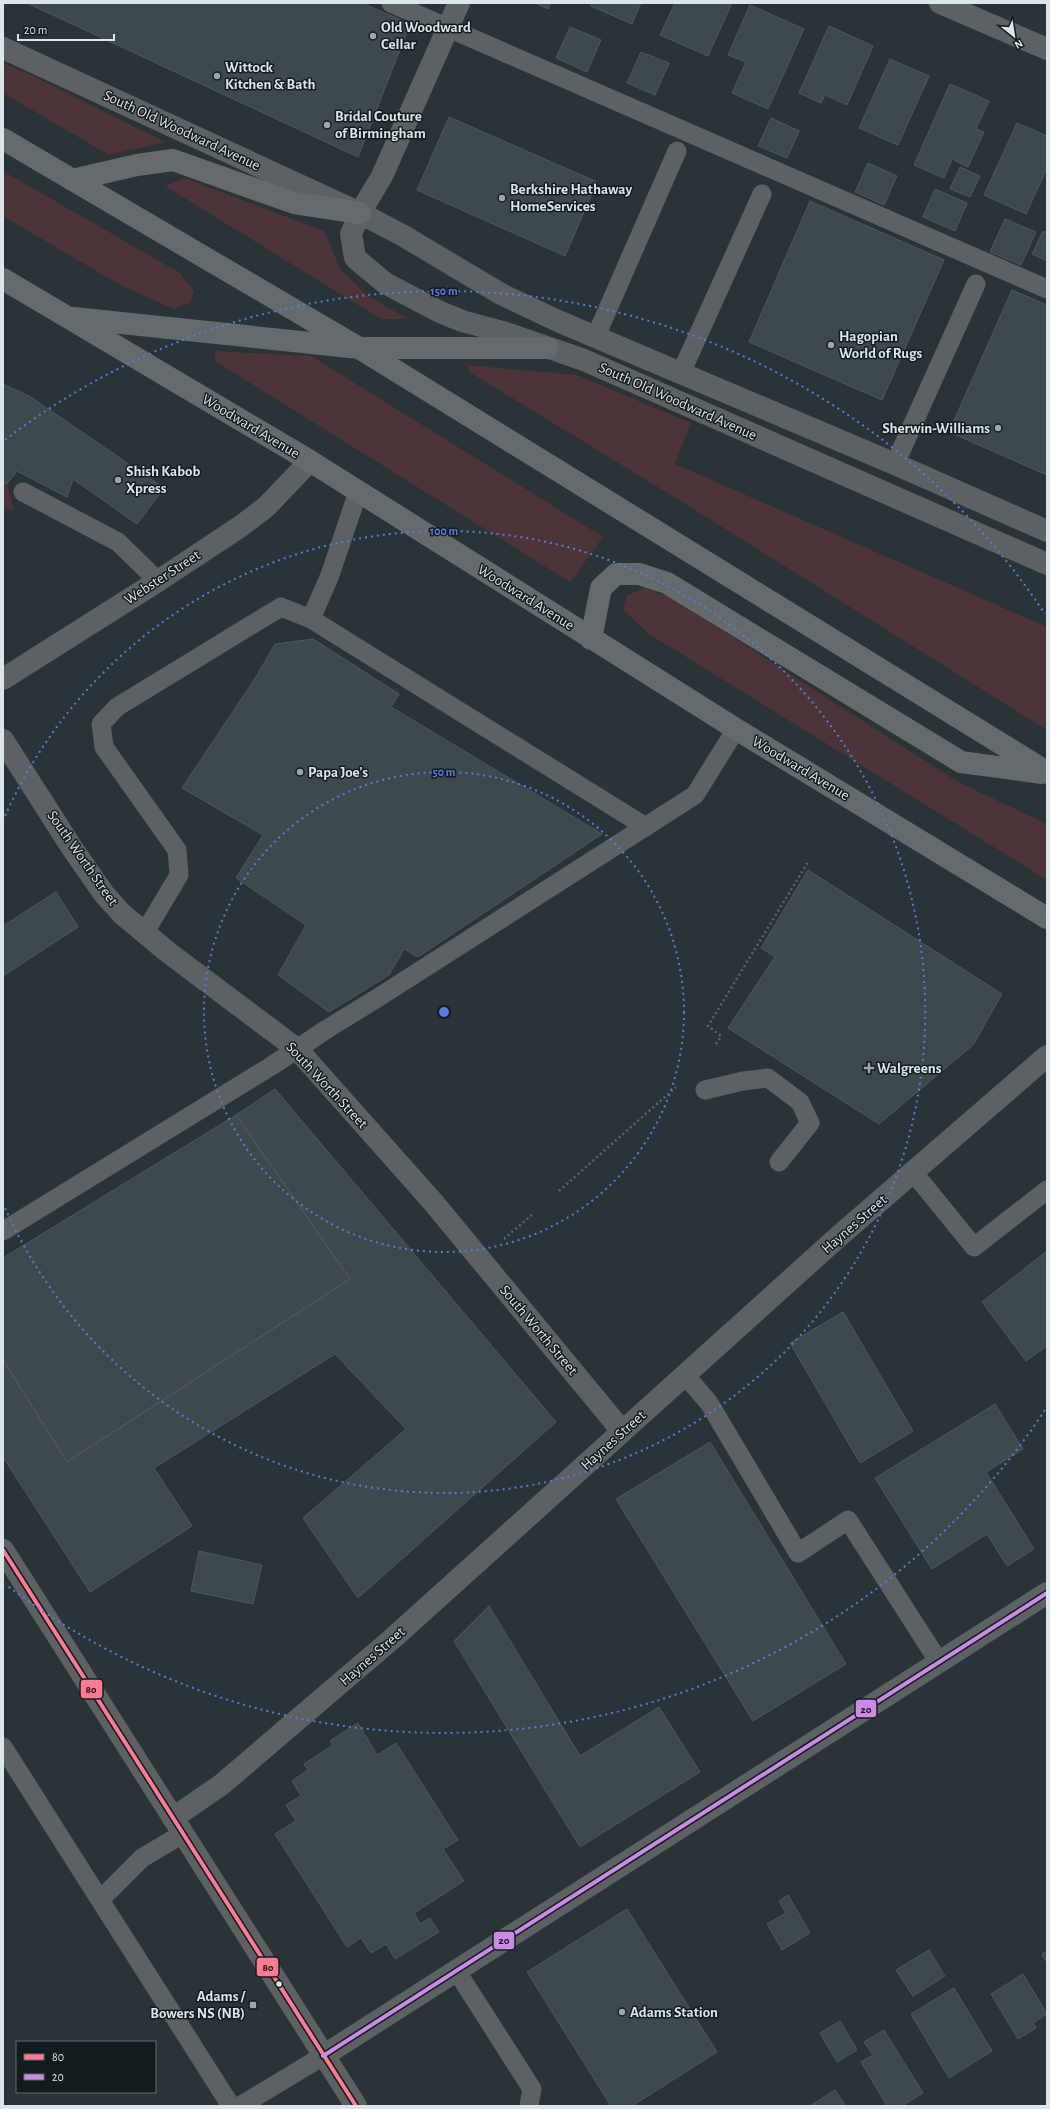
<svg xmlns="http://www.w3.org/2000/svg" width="1050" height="2109" viewBox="0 0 1050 2109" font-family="'Alegreya Sans',sans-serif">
	<rect width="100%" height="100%" fill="#2a3337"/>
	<path fill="#4d3438" d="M3,63l22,9 140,70 -56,13 -106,-62z
		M3,171l177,102 14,18 -4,12 -16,6 -54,-24 -117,-69z
		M184,178l140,53 17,39 27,26 40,23h-27l-216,-133z
		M215,351l96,5 292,181 -33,45 -355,-221z
		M467,365l110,10 114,48 -16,41 372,163v103l-368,-230 -208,-127z
		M3,483l4,1 7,27 -11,-4z
		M645,588l27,10 286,184 89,42v56l-398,-246 -26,-24 4,-15z"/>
	<path fill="#3e494d" stroke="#4f585b" d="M27,3h335l48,21 -52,133z
		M535,3h15l-2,6z
		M592,3h49l-9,21 -41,-18z
		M675,3h57l-24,53 -48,-21z
		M750,5l54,24 -36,80 -36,-16 14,-31 -18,-7z
		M829,26l44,20 -26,59 -22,-10 -4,8 -22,-10z
		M570,27l31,13 -14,32 -31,-14z
		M641,52l28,11 -14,32 -28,-12z
		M890,59l39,17 -31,69 -39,-17z
		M950,84l39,17 -13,28 8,3 -16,35 -16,-8 -8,19 -30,-13z
		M449,117l148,65 -32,74 -148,-66z
		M771,118l28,13 -12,27 -29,-12z
		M1017,123l30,13v32l-21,46 -42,-19z
		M868,163l29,13 -13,29 -29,-13z
		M960,167l20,9 -10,21 -20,-8z
		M935,189l32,14 -12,28 -32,-14z
		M810,201l134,59 -62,140 -133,-58z
		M1005,219l31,13 -15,33 -31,-13z
		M1043,231l4,2v28l-15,-7z
		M1012,290l35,15v170l-98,-43z
		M3,384l26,12 135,92 -27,36 -64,-45 -6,18 -50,-26 -10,13 -4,-1z
		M313,639l86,55 -8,13 211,127 -184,123 -14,-8 -15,26 -60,37 -51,-37 28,-50 -70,-47 27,-43 -81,-47 74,-111 19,-33z
		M808,870l194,124 -29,51 -94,79 -151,-96 47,-71 -14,-9z
		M56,892l22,35 -75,49v-50z
		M275,1089l281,333 -198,176 -55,-80 103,-89 -71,-75 -181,114 38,58 -102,66 -87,-135v-97l64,102 283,-183 -114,-164z
		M236,1115l114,164 -283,183 -64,-102v-102z
		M1047,1251v95l-21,15 -44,-59z
		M843,1312l70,119 -53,32 -70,-120z
		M995,1404l28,45 -37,23 48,77 -27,17 -20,-32 -55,35 -57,-91z
		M710,1442l136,222 -93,57 -137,-222z
		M199,1551l63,14 -9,39 -62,-13z
		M489,1606l91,150 79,-49 41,65 -120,75 -126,-206z
		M358,1723l19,32 19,-12 62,97 -15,9 21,32 -50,32 6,11 10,-6 9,14 -44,27 -9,-15 -15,9 -10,-15 -14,9 -72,-113 21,-13 -10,-16 15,-9 -9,-15 16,-11 -4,-6 29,-19 -3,-4z
		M788,1895l22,38 -28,17 -15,-26 19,-11 -7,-12z
		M627,1909l90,143 -85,54h-21l-84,-134z
		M929,1950l16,26 -32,20 -17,-26z
		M1047,1951v12l-5,-9z
		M1023,1974l24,40 -14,9 3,5 -18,11 -27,-45z
		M954,1988l38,63 -43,27 -38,-64z
		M840,2021l17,29 -20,12 -17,-29z
		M884,2030l39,63 -21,13h-15l-26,-44 12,-7 -9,-13z
		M835,2090l11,16h-36z"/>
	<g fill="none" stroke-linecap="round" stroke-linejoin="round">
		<path stroke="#5f6365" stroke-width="2.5" stroke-dasharray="2 3" stroke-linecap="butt" d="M716,1044l5,-8 -13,-10 100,-164
			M559,1191l117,-104
			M504,1239l29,-25"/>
		<path stroke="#5d6163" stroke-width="19" d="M391,3l656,286
			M596,336l81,-185
			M681,373l81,-179
			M895,464l81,-180
			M23,492l95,50 40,39
			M311,619l19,-44 28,-83
			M145,932l34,-57 -2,-25 -73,-103 -3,-23 16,-17 164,-100 30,12 335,208
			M705,1090l38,-9 25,-3 32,24 10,21 -31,39
			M913,1172l61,75 73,-57
			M3,1231l270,-166 54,-36 52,-32 316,-202 41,-66
			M685,1375l24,28 89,150 50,-33 91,142
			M3,1747l97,153 42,-42 42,-25
			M100,1900l131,206
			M456,1970l76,119 -3,17
			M240,2106l83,-50"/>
		<path stroke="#5d6163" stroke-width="22" d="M940,3l107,46
			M360,213l22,-37 77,-173
			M3,679l155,-98 83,-55 25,-19 44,-46
			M3,740l69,108 32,46 18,20 47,39 128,96 136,153 189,229
			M173,1818l48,-33 171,-146 446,-402 209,-181
			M323,2056l724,-463"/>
		<path stroke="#5d6163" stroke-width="22" d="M3,48l357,165 42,22 99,59 57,27 337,143 152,67
			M360,213l-9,21 4,24 30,25 55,29 22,9 41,11 81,28 463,204
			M3,1550l353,556"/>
		<path stroke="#656a6d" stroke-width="22" d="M3,139l356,209 688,424
			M72,180l65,-15 36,-5 121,43 66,10
			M3,279l307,182 426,268 311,189
			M74,318l285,30h188
			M591,639l10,-51 15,-14h23l28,9 294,179 81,11"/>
		<g stroke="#141b1f" stroke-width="7">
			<path id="bus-1" d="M3,1550l353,556"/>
		</g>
		<g stroke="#141b1f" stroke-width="7">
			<path id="bus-2" d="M323,2056l724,-463"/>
		</g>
		<use href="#bus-1" stroke="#fe7a93" stroke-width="4"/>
		<use href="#bus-2" stroke="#ca8be6" stroke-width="4"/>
	</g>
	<g fill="none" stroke="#567cdd" stroke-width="2" stroke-dasharray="2 4">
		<circle cx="444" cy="1012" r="240"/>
		<path d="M5 816A481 481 0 1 1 5 1208"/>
		<path d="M1045 1410A721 721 0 0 1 5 1584M5 440A721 721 0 0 1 1045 614"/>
	</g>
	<g fill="#9da7ab" stroke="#141b1f" stroke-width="1.5">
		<circle cx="373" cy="36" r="4"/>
		<circle cx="217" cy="76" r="4"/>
		<circle cx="327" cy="125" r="4"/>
		<circle cx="502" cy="198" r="4"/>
		<circle cx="831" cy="345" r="4"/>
		<circle cx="998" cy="428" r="4"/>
		<circle cx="118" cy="480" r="4"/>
		<circle cx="300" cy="772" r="4"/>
		<path d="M867 1062h4v4h4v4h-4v4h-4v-4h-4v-4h4z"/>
		<rect x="249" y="2001" width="8" height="8" rx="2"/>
		<circle cx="622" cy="2012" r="4"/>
	</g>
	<circle fill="#dbe6ea" stroke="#141b1f" stroke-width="1.5" cx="279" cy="1984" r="3.5"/>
	<g text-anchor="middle" stroke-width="3" stroke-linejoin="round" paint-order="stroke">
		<g font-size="15" font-weight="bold" fill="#dbe6ea" stroke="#141b1f" text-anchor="start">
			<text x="381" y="32">Old Woodward<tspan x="381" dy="17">Cellar</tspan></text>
			<text x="225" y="72">Wittock<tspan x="225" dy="17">Kitchen &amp; Bath</tspan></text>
			<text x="335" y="121">Bridal Couture<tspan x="335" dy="17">of Birmingham</tspan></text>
			<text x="510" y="194">Berkshire Hathaway<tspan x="510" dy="17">HomeServices</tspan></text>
			<text x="839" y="341">Hagopian<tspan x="839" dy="17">World of Rugs</tspan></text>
			<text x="990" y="433" text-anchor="end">Sherwin-Williams</text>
			<text x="126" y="476">Shish Kabob<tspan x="126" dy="17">Xpress</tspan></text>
			<text x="308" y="777">Papa Joe's</text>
			<text x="877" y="1073">Walgreens</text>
			<text x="245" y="2001" text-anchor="end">Adams /<tspan x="245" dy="17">Bowers NS (NB)</tspan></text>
			<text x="630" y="2017">Adams Station</text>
		</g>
		<g font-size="15" fill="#dbe6ea" stroke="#141b1f">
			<text transform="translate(182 130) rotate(25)" y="5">South Old Woodward Avenue</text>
			<text transform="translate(678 401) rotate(24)" y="5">South Old Woodward Avenue</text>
			<text transform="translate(251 426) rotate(31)" y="5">Woodward Avenue</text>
			<text transform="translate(162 577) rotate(-33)" y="5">Webster Street</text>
			<text transform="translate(526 597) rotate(32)" y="5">Woodward Avenue</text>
			<text transform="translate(801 768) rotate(31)" y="5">Woodward Avenue</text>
			<text transform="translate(83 858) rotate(55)" y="5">South Worth Street</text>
			<text transform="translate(327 1085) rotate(47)" y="5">South Worth Street</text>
			<text transform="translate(854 1224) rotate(-41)" y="5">Haynes Street</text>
			<text transform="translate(539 1330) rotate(50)" y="5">South Worth Street</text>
			<text transform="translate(613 1440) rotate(-42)" y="5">Haynes Street</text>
			<text transform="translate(372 1656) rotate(-41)" y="5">Haynes Street</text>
		</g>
	</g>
	<circle cx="444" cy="1012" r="6" fill="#567cdd" stroke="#141b1f" stroke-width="2"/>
	<g font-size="12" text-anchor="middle" font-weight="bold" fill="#567cdd" stroke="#141b1f" stroke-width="3" stroke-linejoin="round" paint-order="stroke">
		<text x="444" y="295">150 m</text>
		<text x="444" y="535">100 m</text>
		<text x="444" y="776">50 m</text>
	</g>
	<g stroke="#141b1f" stroke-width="1.5">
		<rect x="80" y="1679" width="23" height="20" rx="4" fill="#fe7a93"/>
		<rect x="855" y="1699" width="22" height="19" rx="4" fill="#ca8be6"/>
		<rect x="493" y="1931" width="22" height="19" rx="4" fill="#ca8be6"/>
		<rect x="256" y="1957" width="23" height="20" rx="4" fill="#fe7a93"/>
	</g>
	<g font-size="11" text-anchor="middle" font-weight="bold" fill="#111">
		<text x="91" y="1693">80</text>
		<text x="866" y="1713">20</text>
		<text x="504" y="1944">20</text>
		<text x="268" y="1971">80</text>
	</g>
	<rect width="1050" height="2109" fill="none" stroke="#dbe6ea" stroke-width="8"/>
	<rect x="16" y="2041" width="140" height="52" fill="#141b1f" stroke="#646c70"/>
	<rect x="24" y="2054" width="20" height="6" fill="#fe7a93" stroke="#646c70"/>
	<text x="52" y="2061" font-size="12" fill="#dbe6ea">80</text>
	<rect x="24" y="2074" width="20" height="6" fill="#ca8be6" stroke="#646c70"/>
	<text x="52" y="2081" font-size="12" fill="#dbe6ea">20</text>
	<g transform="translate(1014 36) rotate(150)" stroke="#141b1f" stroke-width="3" paint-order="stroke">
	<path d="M0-3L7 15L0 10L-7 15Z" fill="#dbe6ea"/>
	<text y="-6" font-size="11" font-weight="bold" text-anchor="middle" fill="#dbe6ea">N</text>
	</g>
	<path d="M18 34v6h96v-6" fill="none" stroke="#dbe6ea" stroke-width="2"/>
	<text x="24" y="34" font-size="12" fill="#dbe6ea" stroke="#141b1f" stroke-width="3" paint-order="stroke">20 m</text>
</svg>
